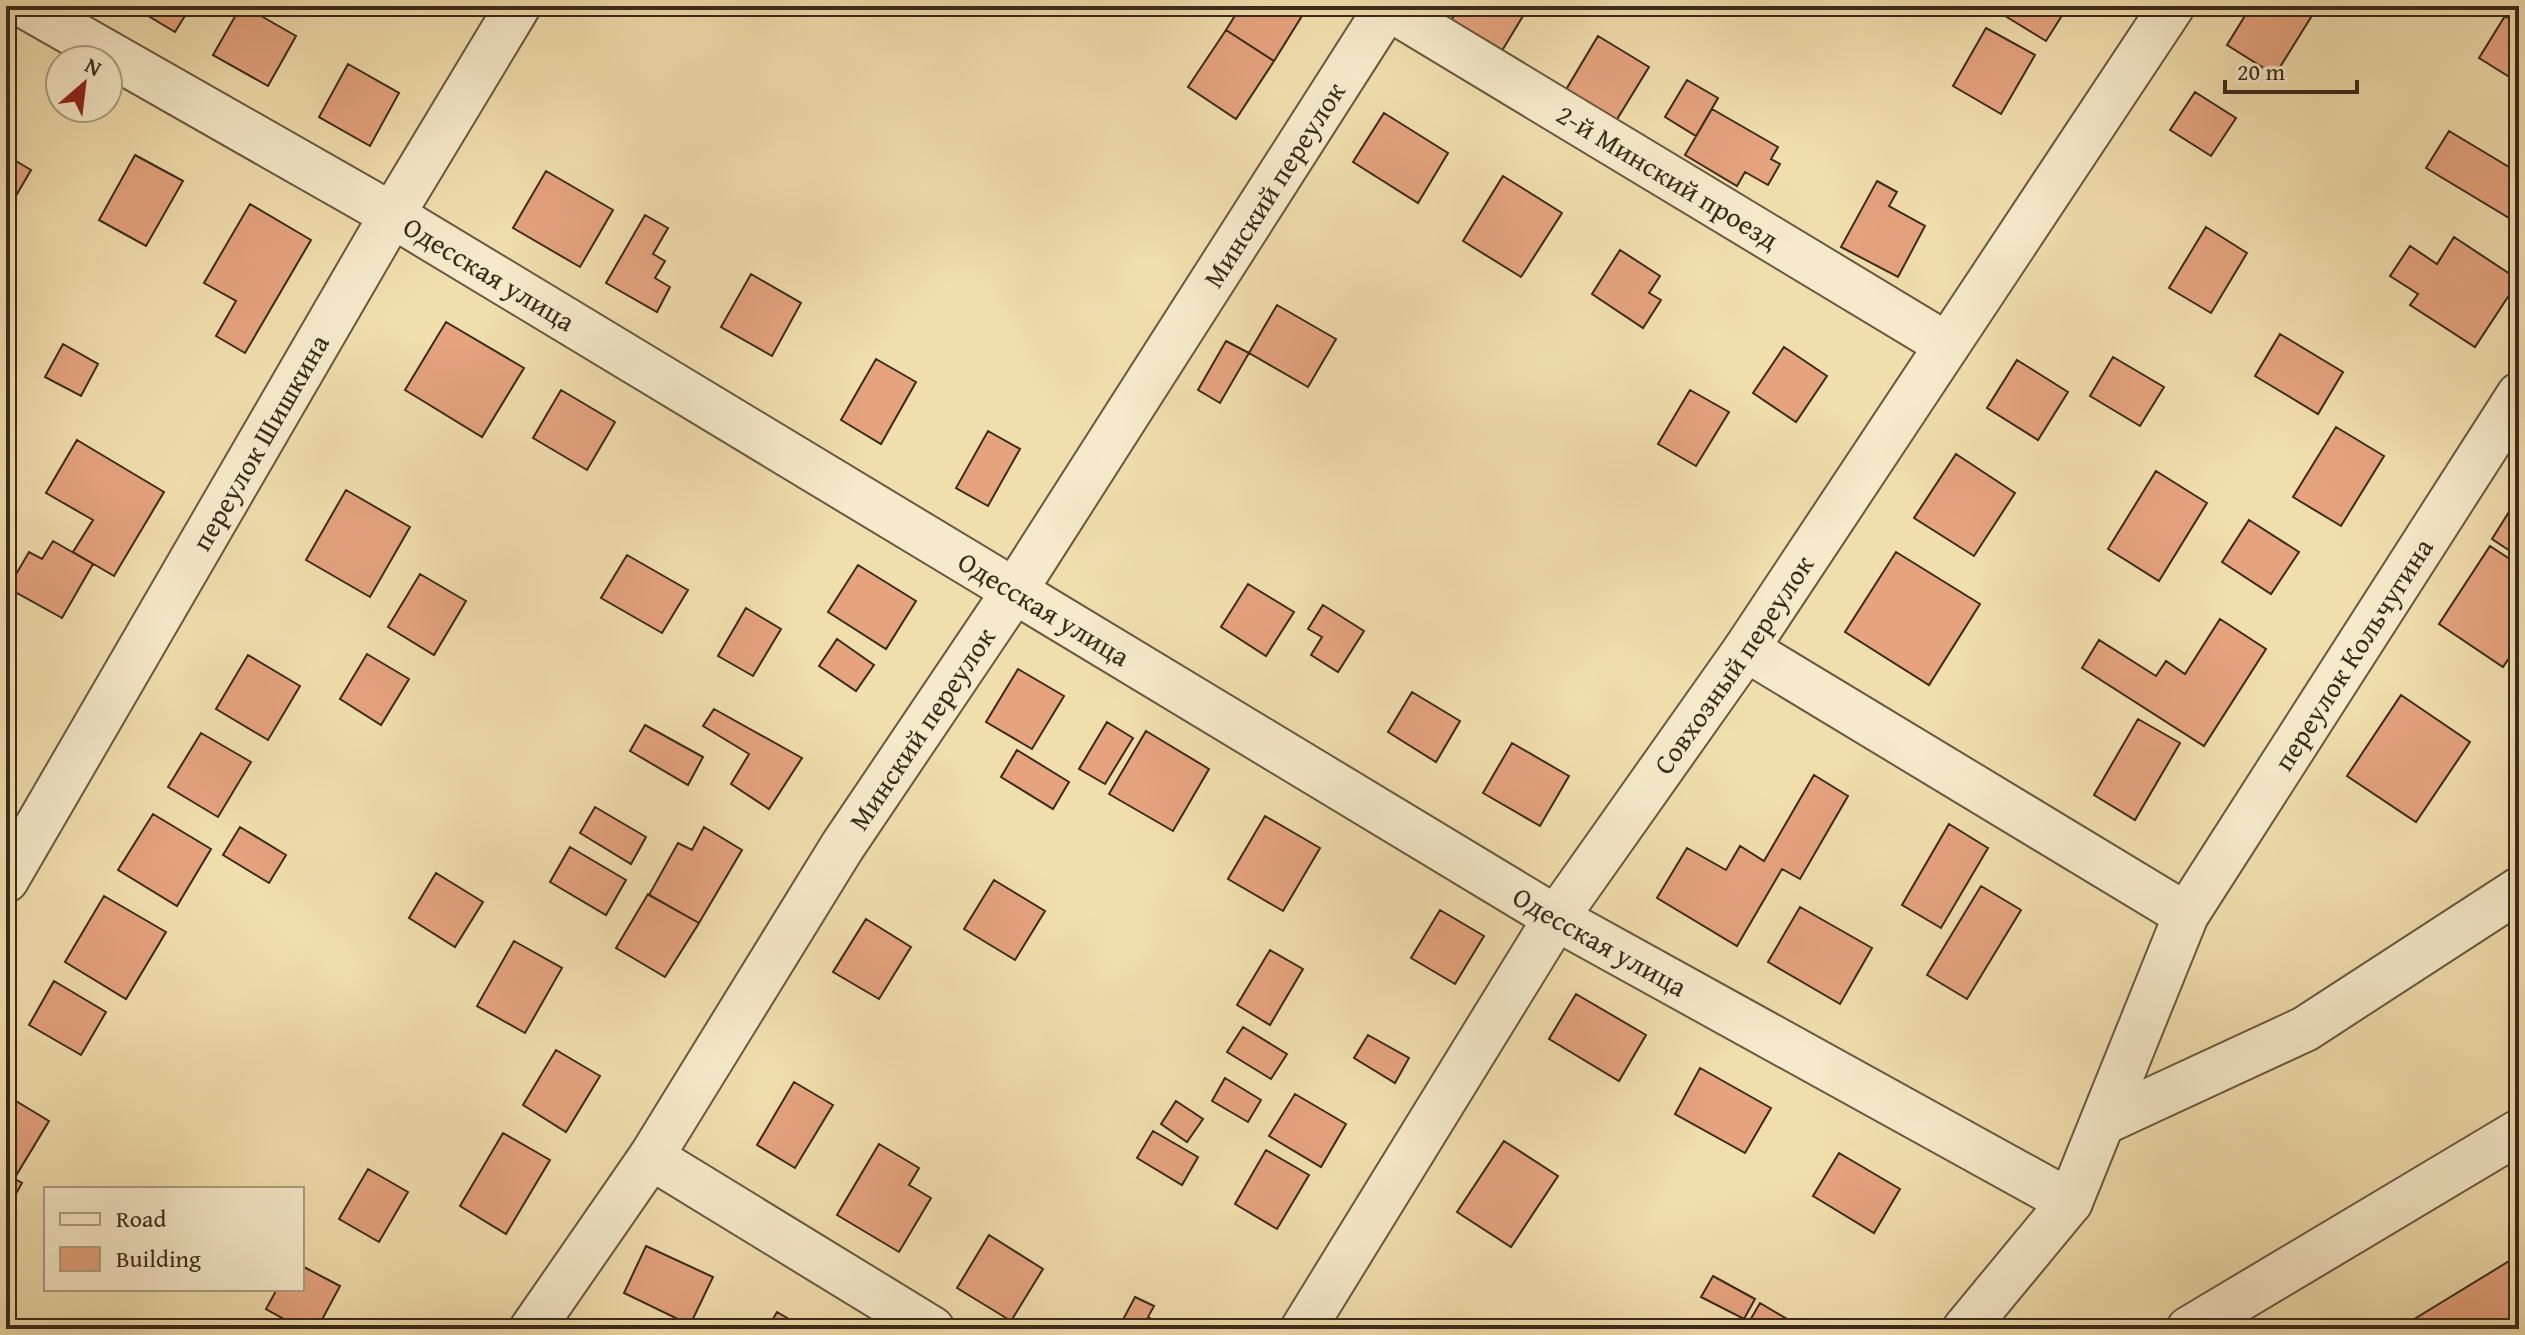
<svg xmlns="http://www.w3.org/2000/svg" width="2525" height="1335" viewBox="0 0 2525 1335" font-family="'Gentium Book Plus',serif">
	<rect width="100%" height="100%" fill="#f1dead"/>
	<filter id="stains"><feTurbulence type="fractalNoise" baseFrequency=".0025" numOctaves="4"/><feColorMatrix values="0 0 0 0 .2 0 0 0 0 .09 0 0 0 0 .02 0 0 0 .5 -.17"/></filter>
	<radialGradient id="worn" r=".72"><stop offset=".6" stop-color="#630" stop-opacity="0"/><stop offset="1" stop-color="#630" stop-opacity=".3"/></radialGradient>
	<path fill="#e5a37e" stroke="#3a2b1c" stroke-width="2" d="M136,6h55l-16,26 -40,-24z
		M241,6h19l-4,7 40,23 -28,50 -55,-31z
		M1241,6h55l9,5 -31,50 -48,-31z
		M1460,6h69l-32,53 -51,-30z
		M1993,6h75l-22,35 -54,-33z
		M2251,6h50l12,8 -38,61 -48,-30z
		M2505,16l14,9v58l-40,-25z
		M1986,28l49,27 -34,59 -48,-28z
		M1226,30l48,31 -38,58 -48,-32z
		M1598,36l51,31 -38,62 -50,-31z
		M348,64l51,29 -29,53 -51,-29z
		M1687,80l31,18 -22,38 -31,-19z
		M2195,92l41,26 -25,38 -41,-26z
		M1712,109l66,38 -7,12 9,5 -12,21 -23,-13 -8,14 -52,-31z
		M1384,113l64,40 -30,50 -65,-41z
		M2449,131l70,42v51l-93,-56z
		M6,155l25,15 -18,31 -7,-4z
		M135,155l48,26 -37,65 -47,-26z
		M546,171l67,39 -33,57 -67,-39z
		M1503,176l59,37 -41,64 -58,-36z
		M1877,181l20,11 -8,14 36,20 -27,51 -57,-30z
		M250,204l61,36 -66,113 -29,-17 20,-35 -32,-18z
		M645,215l23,13 -15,26 12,7 -10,17 15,9 -13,25 -51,-29z
		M2206,227l41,26 -36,60 -42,-25z
		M2454,237l65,43 -44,67 -65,-42 8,-11 -28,-18 20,-30 27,18z
		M1620,250l40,26 -11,17 12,7 -18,28 -51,-34z
		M751,274l50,29 -29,53 -51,-29z
		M1277,305l59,34 -28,48 -59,-34z
		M446,322l78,46 -42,69 -77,-47z
		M2280,334l63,38 -25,42 -63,-38z
		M1226,341l23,12 -29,50 -22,-13z
		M63,344l35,20 -17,32 -36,-19z
		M1784,347l43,29 -31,46 -43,-29z
		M2113,357l51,30 -24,39 -50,-30z
		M876,359l40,23 -35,62 -40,-24z
		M2017,360l51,32 -30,48 -51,-32z
		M561,390l54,32 -28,48 -54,-32z
		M1690,390l39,22 -33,54 -38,-22z
		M2336,427l48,29 -43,70 -48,-29z
		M988,431l32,18 -32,57 -32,-18z
		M77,440l87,52 -50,84 -41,-24 20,-32 -47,-27z
		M1956,454l59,39 -41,63 -60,-38z
		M2156,471l51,32 -48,78 -51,-32z
		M346,490l64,37 -40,70 -64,-37z
		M2519,496v61l-27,-18z
		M2249,520l50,32 -28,42 -49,-32z
		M53,541l40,23 -31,54 -54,-30 21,-36 13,7z
		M2490,546l29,19v78l-16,24 -64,-43z
		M1896,552l84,52 -51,81 -84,-53z
		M627,555l61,35 -26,43 -61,-35z
		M858,565l58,36 -30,48 -58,-37z
		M420,574l46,27 -32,54 -46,-28z
		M1248,584l46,28 -28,44 -45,-29z
		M1323,605l41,26 -26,41 -27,-17 11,-18 -14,-8z
		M746,608l35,21 -28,47 -35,-20z
		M2220,619l46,30 -62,97 -122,-78 17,-28 57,36 10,-15 19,13z
		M837,639l37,26 -18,26 -37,-25z
		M367,654l42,25 -28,46 -41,-26z
		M248,655l52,31 -32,54 -52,-31z
		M1018,669l46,27 -32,53 -46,-27z
		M1412,692l48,29 -24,41 -48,-30z
		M2401,695l69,47 -54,80 -69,-46z
		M714,709l88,49 -33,51 -38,-25 18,-30 -46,-28z
		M2138,719l42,24 -45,77 -41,-25z
		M1107,722l26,16 -28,46 -26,-15z
		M645,725l58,32 -15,28 -58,-34z
		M1146,731l63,38 -36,62 -64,-37z
		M201,733l50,29 -33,55 -50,-30z
		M1512,743l57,33 -29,50 -57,-33z
		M1017,750l52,32 -16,27 -52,-32z
		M1814,775l34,21 -48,83 -18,-10 -45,77 -80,-48 30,-50 39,22 14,-24 24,15z
		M595,807l51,30 -15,27 -51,-31z
		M153,814l58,35 -34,57 -59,-36z
		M1265,816l55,32 -37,63 -55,-32z
		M1949,824l39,24 -47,80 -39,-23z
		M240,827l46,28 -17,28 -46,-28z
		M704,827l38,23 -43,73 -50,-28 29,-52 14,7z
		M570,847l56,33 -20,35 -56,-33z
		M436,873l47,29 -28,45 -46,-29z
		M994,880l51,31 -30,49 -51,-31z
		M1981,886l40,24 -54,89 -40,-24z
		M648,894l51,29 -34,54 -49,-29z
		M104,896l62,36 -40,67 -61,-37z
		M1800,907l72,41 -32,56 -72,-42z
		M1440,910l44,26 -29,48 -44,-26z
		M866,919l45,28 -32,52 -46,-27z
		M514,941l48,27 -37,65 -48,-27z
		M1270,950l33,19 -33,56 -33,-20z
		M54,981l52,31 -25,43 -52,-30z
		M1576,994l70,41 -27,46 -70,-42z
		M1243,1027l44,27 -16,25 -44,-27z
		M1368,1035l41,23 -14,25 -41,-25z
		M556,1050l44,26 -34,56 -43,-27z
		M1700,1068l71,40 -26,45 -70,-39z
		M1225,1078l36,22 -13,22 -36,-21z
		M794,1082l39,23 -38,63 -38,-23z
		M1295,1094l51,30 -25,43 -52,-31z
		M6,1095l43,26 -35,58 -8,-5z
		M1176,1101l27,18 -16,23 -26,-18z
		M1153,1131l45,26 -16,28 -45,-27z
		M503,1133l47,27 -44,74 -46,-28z
		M1504,1141l54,35 -47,71 -54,-35z
		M879,1144l40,24 -10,17 22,13 -32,54 -62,-37z
		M1266,1150l43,25 -32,54 -42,-25z
		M1839,1153l61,36 -26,44 -61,-37z
		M368,1169l40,23 -29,50 -40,-23z
		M6,1174l16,9 -16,29z
		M989,1235l54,34 -32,52 -54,-33z
		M646,1246l67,31 -23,48 -66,-32z
		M2519,1255v74h-121z
		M302,1266l38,20 -23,43h-15l-36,-20 11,-20h25z
		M1713,1276l42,23 -11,20 -43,-22z
		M1135,1297l19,9 -6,11 21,12h-51z
		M1760,1303l44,26h-59z
		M777,1312l29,17h-39z"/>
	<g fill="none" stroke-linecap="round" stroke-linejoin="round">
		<g stroke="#685840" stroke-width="48">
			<g id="minor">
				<path id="s1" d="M25,6l367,209 1164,703 514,284"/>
				<path id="s2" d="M1387,7l560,338"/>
				<path d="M1746,649l440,266"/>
				<path id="s3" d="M6,880l386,-665 126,-209"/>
				<path d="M2104,1122l201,-93 214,-139"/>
				<path d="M651,1157l281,172"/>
				<path id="s4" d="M532,1329l119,-172 191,-310 173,-257 373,-584"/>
				<path id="s5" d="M1303,1329l253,-411 190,-269 426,-643"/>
				<path id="s6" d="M1965,1329l105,-127 116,-287 333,-520"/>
				<path d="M2189,1329l330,-197"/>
			</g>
		</g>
		<use href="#minor" stroke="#f6eaca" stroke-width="44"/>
	</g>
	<g text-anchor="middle" stroke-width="6" stroke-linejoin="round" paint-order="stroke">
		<g font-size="28" fill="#3a2b1c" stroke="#f6eaca">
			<text dy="10" stroke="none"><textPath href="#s2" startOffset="328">2-й Минский проезд</textPath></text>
			<text dy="10" stroke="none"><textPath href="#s4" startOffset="1364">Минский переулок</textPath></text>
			<text dy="10" stroke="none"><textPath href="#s1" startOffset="536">Одесская улица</textPath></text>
			<text dy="10" stroke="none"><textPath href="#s3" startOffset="506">переулок Шишкина</textPath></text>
			<text dy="10" stroke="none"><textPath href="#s1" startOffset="1184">Одесская улица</textPath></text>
			<text dy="10" stroke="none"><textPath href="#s6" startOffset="784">переулок Кольчугина</textPath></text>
			<text dy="10" stroke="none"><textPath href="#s5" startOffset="792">Совхозный переулок</textPath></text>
			<text dy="10" stroke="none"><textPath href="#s4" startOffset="716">Минский переулок</textPath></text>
			<text dy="10" stroke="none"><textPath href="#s1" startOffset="1832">Одесская улица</textPath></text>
		</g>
	</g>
	<rect width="2525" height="1335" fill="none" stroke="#f1dead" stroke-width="32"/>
	<rect x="8" y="8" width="2509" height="1319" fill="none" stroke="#3a2b1c" stroke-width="4"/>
	<rect x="16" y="16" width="2493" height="1303" fill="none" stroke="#3a2b1c" stroke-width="2"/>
	<rect x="44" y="1187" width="260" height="104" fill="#f6eaca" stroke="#ab9e84" stroke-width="2"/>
	<rect x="60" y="1213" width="40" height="12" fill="#f6eaca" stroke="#ab9e84" stroke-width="2"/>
	<text x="116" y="1227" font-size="24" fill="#3a2b1c">Road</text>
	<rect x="60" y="1247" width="40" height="24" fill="#e5a37e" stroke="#ab9e84" stroke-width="2"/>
	<text x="116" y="1267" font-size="24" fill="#3a2b1c">Building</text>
	<g transform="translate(84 84) rotate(28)"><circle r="38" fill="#f6eaca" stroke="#ab9e84" stroke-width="2"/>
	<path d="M0-6L14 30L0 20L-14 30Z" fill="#8f2418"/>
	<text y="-12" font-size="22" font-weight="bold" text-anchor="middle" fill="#3a2b1c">N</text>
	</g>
	<path d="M2225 80v12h132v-12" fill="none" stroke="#3a2b1c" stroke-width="4"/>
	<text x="2237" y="80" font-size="24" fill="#3a2b1c" stroke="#f6eaca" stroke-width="6" paint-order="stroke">20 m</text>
	<rect width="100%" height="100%" filter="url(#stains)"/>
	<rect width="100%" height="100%" fill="url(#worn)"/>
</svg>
